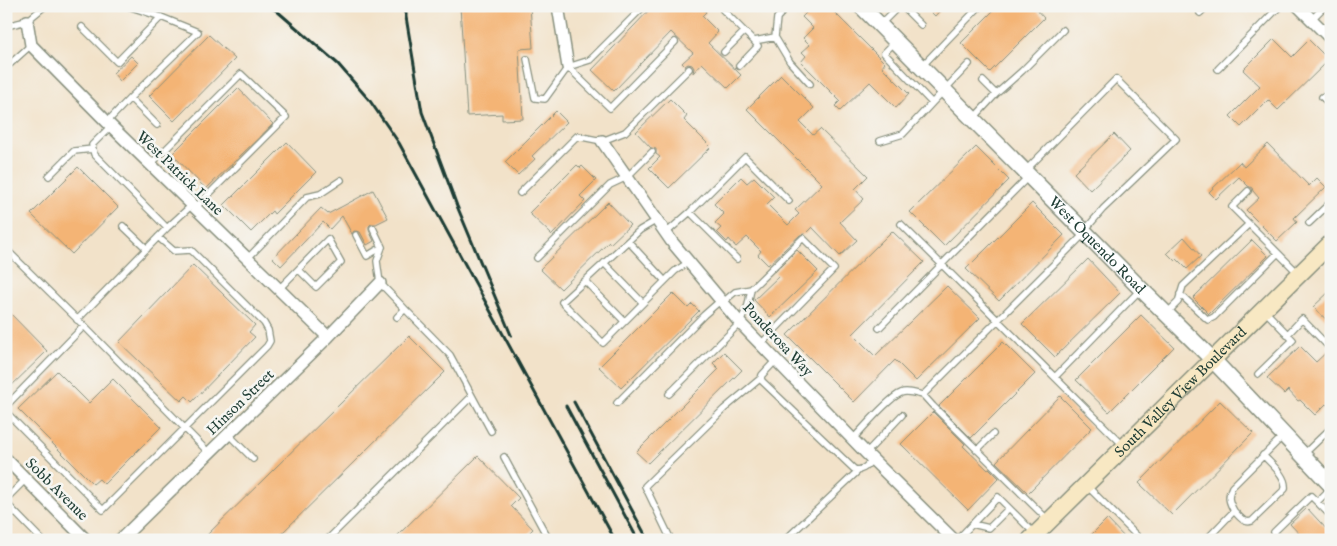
<svg xmlns="http://www.w3.org/2000/svg" width="1337" height="546" viewBox="0 0 1337 546" font-family="'IM FELL English',serif">
	<rect width="100%" height="100%" fill="#f6f6f2"/>
	<filter id="ink" filterUnits="userSpaceOnUse"><feTurbulence type="fractalNoise" baseFrequency=".02" numOctaves="2"/><feDisplacementMap in="SourceGraphic" scale="10" xChannelSelector="R" yChannelSelector="G"/><feConvolveMatrix kernelMatrix="1 2 1 2 8 2 1 2 1" color-interpolation-filters="sRGB"/></filter>
	<filter id="wash" filterUnits="userSpaceOnUse"><feTurbulence type="fractalNoise" baseFrequency=".0096" numOctaves="4" result="noise"/><feDisplacementMap in="SourceGraphic" scale="20" xChannelSelector="R" yChannelSelector="G"/><feGaussianBlur stdDeviation="1.12" result="paint"/><feColorMatrix in="noise" values="0 0 0 0 0 0 0 0 0 0 0 0 0 0 0 0 0 1.4 0 .05"/><feComposite in="paint" operator="in"/></filter>
	<g filter="url(#wash)">
		<rect width="100%" height="100%" fill="#f2e2c9"/>
		<g id="blocks">
			<path fill="#f4b475" d="M460,6h70l3,42 -14,1 4,70 -21,1v-6l-35,2z
				M653,6h48l5,6 -4,4 16,16 -10,11 33,32 -13,13 -26,-25 -9,10 1,-5 -2,-3 -4,-1 -3,2 -3,-3 11,-10 -22,-21 -57,59 -22,-21z
				M813,6h15l57,57 -3,4 27,27 -13,14 -26,-26 -30,29 -5,-5 5,-5 -39,-39 5,-6 -4,-4 8,-7 -7,-7 10,-10 -11,-11z
				M925,6h19l-9,10z
				M998,6h35l11,12 -54,54 -29,-29z
				M209,35l26,24 -61,62 -25,-25z
				M1274,39l18,18 17,-17 20,20 -51,50 -10,-10 -27,27 -11,-11 30,-30 -17,-16z
				M131,56l7,7 -18,18 -7,-8z
				M781,75l33,33 -14,14 13,13 7,-6 48,47 -13,13 9,10 -24,23 17,18 -17,16 -28,-29 -7,7 -5,1 -32,30 -10,-10 3,-4 -14,-14 -11,10 -7,-8 -2,3 -10,-10 4,-4 -6,-5 9,-9 -10,-10 27,-27 6,6 7,-6 20,20 -7,7 21,21 11,-11 -4,-4 27,-26 -75,-75z
				M238,88l35,36 -67,65 -34,-35z
				M670,99l17,17 -3,4 27,27 -42,41 -20,-20 11,-11 -4,-3v-5l-5,-1 -15,-16z
				M556,111l11,11 -35,34 3,3 -17,16 -13,-13z
				M1114,134l16,17 -40,39 -16,-17z
				M287,142l29,30 -42,42 -2,-3 -21,21 -27,-27z
				M1268,144l41,42 8,-8 9,9 -32,31 3,4 -20,19 -31,-31 13,-12 -6,-7 -1,-3 -4,-2 -9,-9 -23,22 -7,-7 31,-30 4,5z
				M976,147l33,33 -65,66 -34,-34z
				M577,165l3,3 2,-2 14,14 -16,16 5,5 -33,34 -23,-22z
				M78,167l40,40 -46,47 -41,-40z
				M373,190l15,28 -12,6h-5l-2,2v4l5,11 -7,4 -7,-13 -6,-1 -2,3 -10,-18 -12,13 -7,-7 -42,44 -8,-8 48,-50 7,6z
				M608,202l22,23 -20,19 -1,-2 -48,47 -21,-20z
				M1032,203l32,32 -65,66 -33,-32z
				M892,231l32,31 -71,72 22,22 72,-70 33,32 -64,63 -21,-21 -41,42 -67,-67z
				M1184,237l17,19 -14,13 -10,-10 -2,2 -8,-8z
				M1252,240l16,16 -59,58 -16,-16z
				M797,250l21,21 -48,46 -16,-17 25,-24 -4,-4z
				M1088,259l32,34 -65,64 -33,-33z
				M193,265l62,60 -6,7 6,5 -63,65 -6,-6 -5,5 -62,-59z
				M1331,290v34l-18,-17z
				M673,293l15,15 4,-4 7,7 -78,77 -22,-21z
				M6,309l41,42 -41,40z
				M1141,315l33,32 -65,65 -33,-32z
				M409,336l36,36 -170,168h-73z
				M1003,342l32,32 -64,64 -32,-32z
				M1300,346l16,16 15,-14v60l-5,-4 -11,11 -15,-15 -2,1 -10,-11 -4,4 -17,-16z
				M724,352l18,18 -94,93 -12,-11 83,-83 -6,-6z
				M57,371l32,32 24,-24 48,48 -57,57 -5,-5 -6,5 -75,-75z
				M1060,396l32,32 -64,65 -32,-31z
				M1220,401l33,32 -81,82 -33,-32z
				M933,412l32,32 -2,2 25,24 1,-2 10,10 -31,32 -67,-66z
				M478,456l41,42 -8,8 22,23 -11,11h-129z
				M1307,508l24,26v6h-26l-15,-16z
				M1107,519l20,21h-41z"/>
		</g>
	</g>
	<g filter="url(#ink)">
		<use href="#blocks" fill-opacity="0" stroke="#88907e" stroke-width="1"/>
		<g fill="none" stroke-linecap="round" stroke-linejoin="round">
			<g stroke="#88907e" stroke-width="8">
				<path id="service" d="M128,6l33,11 37,15 -68,66
					M788,6l-11,12 -2,19 15,25 20,22
					M902,6l19,19
					M723,10l31,31 21,-4
					M1200,13l7,-7
					M1311,20l14,-14
					M880,25l19,-19
					M6,26l21,-5 18,-15
					M82,27l35,35 44,-45
					M896,41l-12,12 48,50 37,-39
					M724,52l20,-20
					M527,59l8,39 10,1 23,-32 22,-7 52,-52
					M10,64l21,-19
					M739,66l19,-20 -4,-5
					M568,67l42,41 65,-66
					M921,67l59,-61
					M1218,69l62,-63
					M996,94l26,-23 41,-41
					M1322,97l9,8
					M973,119l23,-25 -13,-13
					M107,122l23,-24 27,27
					M111,126l-19,19 2,9 73,74 25,-23
					M880,141l23,-7 29,-31
					M151,164l90,-90 45,43 -91,91
					M1025,171l91,-92 60,60 -73,70 -18,21
					M49,176l25,-25 19,-2
					M1248,191l-16,16 66,66
					M520,193l57,-57 25,5 23,-9 64,-63
					M690,212l47,47
					M657,220l-17,10 -78,72 41,41 72,-72 14,-9
					M1309,223l22,-21
					M901,224l222,221
					M123,226l24,23
					M373,228l9,19 -5,14 3,22 25,26 -8,8
					M666,233l24,-21 55,-55 44,44
					M356,235l11,21 15,-9
					M628,241l37,40
					M6,249l78,77 125,127
					M537,258l73,-73 17,-8 25,-25
					M247,259l60,-62 13,-3 21,-14
					M604,263l39,40
					M585,281l39,40
					M279,289l49,-50 13,23 -25,25 -17,-17
					M1180,294l28,26 6,-3 64,-64
					M723,302l12,-10 16,-3 52,-51 31,31 -73,75
					M405,309l45,46 41,76
					M1167,313l11,-11 5,-16 66,-62
					M77,320l90,-92
					M879,328l149,-151
					M1287,335l15,-16 25,26
					M776,360l-14,15 -1,3 1,3 92,88c9,3 13,-4 19,-10
					M1258,374l35,-34 -28,-29
					M1055,377l85,-87
					M669,394l71,-71 8,-18 3,-16
					M923,395l10,11 114,113
					M617,403l87,-88 17,-15
					M6,406l78,-80
					M6,412l97,98 164,-164 3,-5 -2,-11 -4,-7 -73,-73 -17,1 -16,-14
					M228,434l25,25
					M853,439c9,-10 37,-42 48,-46 6,-3 16,1 22,2l161,-161
					M977,450l16,-16
					M866,453l36,-38
					M1304,454l27,-26
					M504,457l45,83
					M1088,487l53,53
					M6,499l20,-20
					M1317,502l14,-14
					M6,503l36,37
					M1234,511c5,5 10,13 18,10l33,-32c2,-13 -14,-25 -22,-34
					M972,524l17,4 20,-20
					M327,540l145,-144
					M671,540l-26,-54 79,-77 37,-31
					M785,540l74,-70
					M957,540l41,-43 36,36
					M1206,540l28,-29c-5,-9 -7,-14 -2,-24l52,-52
					M1281,540l-7,-8 37,-36 20,20"/>
			</g>
			<g stroke="#88907e" stroke-width="14">
				<path id="minor" d="M558,6l10,61
					M1298,6l33,33
					M27,21l4,24 80,81 217,211
					M602,141l70,101 68,81 126,130 88,87
					M6,459l80,81
					M120,540l208,-203 52,-54"/>
			</g>
			<g stroke="#88907e" stroke-width="18">
				<g id="tertiary">
					<path id="s1" d="M861,6l280,283 72,71 118,125"/>
				</g>
			</g>
			<g stroke="#88907e" stroke-width="19">
				<g id="secondary">
					<path id="s2" d="M1030,540l301,-297"/>
				</g>
			</g>
			<use href="#service" stroke="#fff" stroke-width="5.5"/>
			<use href="#minor" stroke="#fff" stroke-width="11"/>
			<use href="#tertiary" stroke="#fff" stroke-width="15"/>
			<use href="#secondary" stroke="#f8e8c3" stroke-width="16"/>
			<path stroke="#1f3d34" stroke-width="3" d="M269,6l8,5 61,53 32,37 29,42 216,397
				M406,6v11l16,95 35,94 54,129
				M574,402l74,138
				M566,406l72,134"/>
		</g>
	</g>
	<g text-anchor="middle" stroke-width="5" stroke-linejoin="round" paint-order="stroke">
		<g font-size="15" fill="#1f3d34" stroke="#f6f6f2">
			<text transform="translate(180 173) rotate(44)" y="5">West Patrick Lane</text>
			<text dy="5" stroke="none"><textPath href="#s1" startOffset="336">West Oquendo Road</textPath></text>
			<text transform="translate(778 339) rotate(47)" y="5">Ponderosa Way</text>
			<text dy="5" stroke="none"><textPath href="#s2" startOffset="211">South Valley View Boulevard</textPath></text>
			<text transform="translate(240 402) rotate(-44)" y="5">Hinson Street</text>
			<text transform="translate(57 489) rotate(45)" y="5">Sobb Avenue</text>
		</g>
	</g>
	<rect width="1337" height="546" fill="none" stroke="#f6f6f2" stroke-width="25"/>
</svg>
